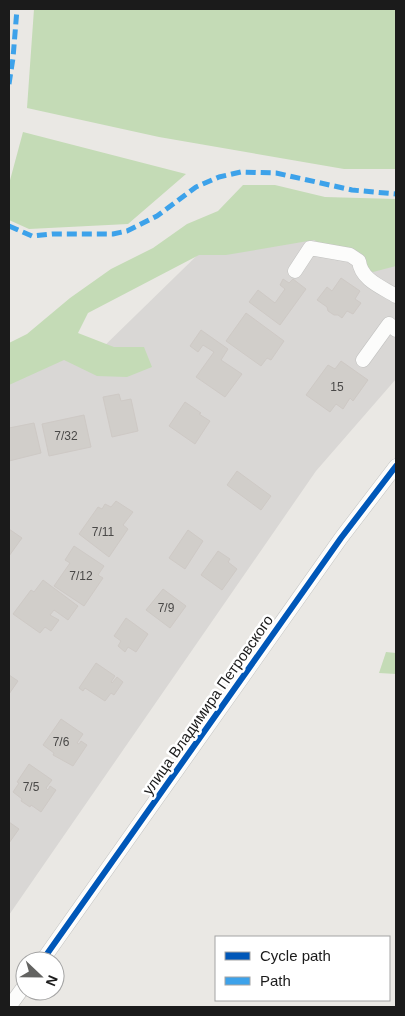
<svg xmlns="http://www.w3.org/2000/svg" width="405" height="1016" viewBox="0 0 405 1016" font-family="Arial,sans-serif">
	<rect width="100%" height="100%" fill="#eae8e4"/>
	<path fill="#d9d7d5" d="M219,234l122,5 55,16v124l-80,92 -307,444v-554l87,-7z"/>
	<path fill="#c4dbb6" d="M34,9h362v160h-52l-185,-32 -132,-29z
		M23,132l163,42 -58,50 -99,5 -20,-9v-36z
		M243,185h32l50,12 71,2v67l-23,6 -59,-32 -88,15h-27l-111,58 -10,20 36,14h30l8,20 -25,10 -30,-1 -33,-16 -55,25v-42l18,-9 43,-36 41,-29 42,-21 34,-24 31,-13z
		M386,652l10,1v21l-17,-1z"/>
	<path fill="#d1ceca" stroke="#cec9c5" d="M341,278l19,13 -5,8 6,4 -8,11 -6,-3 -5,7 -4,-3h-4l-6,-4 -1,-4 -10,-7 10,-13 5,4z
		M283,279l6,4 4,-4 13,10 -26,36 -31,-23 9,-12 17,13 10,-14 -5,-4z
		M246,313l38,28 -13,19 -4,-2 -6,8 -35,-25z
		M201,330l27,19 -7,11 21,14 -17,23 -29,-20 18,-25 -11,-7 -5,7 -8,-6z
		M341,361l27,19 -15,21 -3,-3 -7,11 -7,-5 -6,8 -24,-17 22,-30 7,4z
		M119,394l2,7 10,-2 7,32 -26,6 -9,-40z
		M185,402l16,11 -2,1 11,7 -15,23 -26,-18z
		M84,415l7,32 -42,9 -7,-32z
		M34,423l7,30 -32,8v-33z
		M237,471l34,25 -10,14 -34,-25z
		M116,501l17,11 -10,13 5,4 -19,28 -30,-23 19,-27 4,2 3,-5 6,3z
		M9,529l13,9 -13,18z
		M188,530l15,11 -18,28 -16,-11z
		M74,546l30,20 -6,9 5,3 -19,28 -30,-20 16,-23 -5,-3z
		M218,551l12,8 -2,3 9,7 -15,21 -21,-15z
		M43,580l35,26 -10,14 -14,-10 -4,5 9,5 -8,11 -6,-4 -5,6 -27,-19 18,-24 3,2z
		M163,589l23,17 -16,22 -24,-18z
		M126,618l22,16 -12,18 -8,-5 -3,5 -7,-6 3,-5 -7,-5z
		M96,663l19,13 -4,6 1,1 5,-6 6,5 -9,13 -3,-2 -6,8 -20,-13 -2,3 -4,-3z
		M9,675l9,6 -9,13z
		M61,719l22,15 -6,9 2,1 2,-3 6,4 -14,21 -20,-11 1,-2 -11,-8z
		M29,764l23,16 -6,8 2,2 2,-4 6,4 -15,22 -10,-7 -1,2 -9,-6 1,-2 -9,-7 6,-9 -2,-1z
		M9,822l10,7 -10,14z"/>
	<g fill="none" stroke-linecap="round" stroke-linejoin="round">
		<g stroke="#c2c2c0" stroke-width="15">
			<path id="minor" d="M295,271l15,-23 40,7 9,6c2,19 23,26 37,35
				M363,360l26,-36 7,6
				M42,961l299,-423 55,-72
				M9,1007l16,-22"/>
		</g>
		<use href="#minor" stroke="#fcfcfb" stroke-width="14"/>
		<path stroke="#3da2ea" stroke-width="5" stroke-dasharray="10 5" stroke-linecap="butt" d="M9,84l4,-26 4,-49
			M9,226l23,10 20,-2h61l14,-3 30,-15 39,-29 23,-10 22,-5 35,1 76,17 44,4"/>
		<g stroke="#fff" stroke-width="9">
			<path id="cycleway" d="M42,961l299,-423 55,-72"/>
		</g>
		<use href="#cycleway" stroke="#0057b8" stroke-width="6"/>
	</g>
	<g text-anchor="middle" stroke-width="5" stroke-linejoin="round" paint-order="stroke">
		<g font-size="12" fill="#4a4948">
			<text x="337" y="391">15</text>
			<text x="66" y="440">7/32</text>
			<text x="103" y="536">7/11</text>
			<text x="81" y="580">7/12</text>
			<text x="166" y="612">7/9</text>
			<text x="61" y="746">7/6</text>
			<text x="31" y="791">7/5</text>
		</g>
		<g font-size="15" fill="#1b1b1b" stroke="#fff">
			<text transform="translate(208 705) rotate(-55)" y="5">улица Владимира Петровского</text>
		</g>
	</g>
	<rect width="405" height="1016" fill="none" stroke="#1b1b1b" stroke-width="20"/>
	<rect x="215" y="936" width="175" height="65" fill="#ffffff" stroke="#a4a4a4"/>
	<rect x="225" y="952" width="25" height="8" fill="#0057b8" stroke="#a4a4a4"/>
	<text x="260" y="961" font-size="15" fill="#1b1b1b">Cycle path</text>
	<rect x="225" y="977" width="25" height="8" fill="#3da2ea" stroke="#a4a4a4"/>
	<text x="260" y="986" font-size="15" fill="#1b1b1b">Path</text>
	<g transform="translate(40 976) rotate(112)"><circle r="24" fill="#ffffff" stroke="#a4a4a4"/>
	<path d="M0-4L9 19L0 12L-9 19Z" fill="#636361"/>
	<text y="-8" font-size="14" font-weight="bold" text-anchor="middle" fill="#1b1b1b">N</text>
	</g>
</svg>
